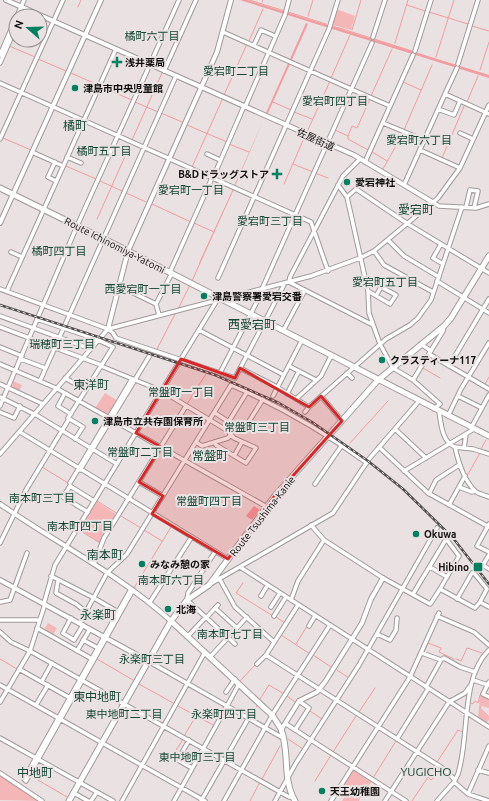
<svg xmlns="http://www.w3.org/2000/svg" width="489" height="801" viewBox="0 0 489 801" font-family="Ubuntu,'Noto Sans JP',sans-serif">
	<rect width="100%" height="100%" fill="#eae2e2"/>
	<path fill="#f5b6b7" d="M336,9l19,7 -4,14 -18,-5 -1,-2z
		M13,381l9,4 -3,6 -7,-3z
		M105,393l13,8 -10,14 -13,-7z
		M96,501l21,14 -17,28 -21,-14z
		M48,623l9,5 -4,7 -9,-5z
		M480,695l9,3v10l-7,-2 -1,2 8,8v4l-3,3 -8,-4z
		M353,770l17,11 -13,20h-15l3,-5 -6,-4z
		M0,774l40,27 -40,-1z"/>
	<path fill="#f39c9f" d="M240,0h7l242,75v3z
		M306,23l2,1 -40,89h-2z
		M264,119l-29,67h-1z
		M233,189h1l-34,75 -1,-1z
		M254,506l6,4 -8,10 -6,-4z"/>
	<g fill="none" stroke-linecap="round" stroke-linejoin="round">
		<path stroke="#f39c9f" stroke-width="1" d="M249,0l36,11
			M262,2l1,-2
			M407,5l18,6
			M78,7l3,-7
			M288,12l38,12
			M429,12l39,12
			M308,16l5,-16
			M333,26l79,25
			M472,26l17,5
			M352,30l9,-30
			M249,41l14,-32
			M395,43l13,-43
			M9,46l26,11
			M436,57l18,-57
			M38,59l28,12
			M480,70l9,-28
			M71,73l27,12
			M331,78l19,-43
			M403,82l18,8
			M101,87l31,13
			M224,95l23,-51
			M371,96l21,-47
			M135,102l23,10
			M273,102l18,8
			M467,102l11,-26
			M294,112l18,7
			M161,113l21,9
			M187,125l40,17
			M335,130l13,6v3l20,11
			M404,130l28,-65
			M307,132l23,-51
			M348,136l4,-10 5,2 13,-29
			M3,138l28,12
			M132,140l30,-67
			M229,144l20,8
			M372,152l15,9
			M442,158l23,-54
			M293,164l20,8
			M66,166l30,13
			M192,167l30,-67
			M383,169l20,-36
			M315,173l13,5
			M100,181l22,10
			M284,184l21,-48
			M126,193l20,9
			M152,204l39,18
			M97,219l34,-76
			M194,223l20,9
			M192,281l8,-18
			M178,309l12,-24
			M157,349l18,-35
			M410,360l9,5
			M423,368l17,10
			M485,384l4,-7
			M187,404l19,-30
			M350,443l38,-42
			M481,449l5,-9
			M42,467l26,16
			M467,476l13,-23
			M97,501l21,13
			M121,516l20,12
			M79,530l21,13
			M144,530l18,11
			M243,583l-7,10 37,23
			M134,588l37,-61
			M276,617l9,6
			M281,635l29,19
			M296,644l11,-18
			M424,652l4,-9 13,5 -2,4 15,7
			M313,655l18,12
			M0,659l17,10
			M97,659l36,21
			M456,659l5,2 6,-13 15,5
			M337,670l12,8
			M413,675l9,-19
			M240,681l15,-16
			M139,684l36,20
			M287,696l8,6
			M260,699l9,-14 15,9
			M471,703l2,1 2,-3 3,2 2,-8 2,-2
			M301,705l6,4
			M178,706l35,19
			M310,711l12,8
			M359,712l16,-24
			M250,717l8,-13
			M184,736l12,-20
			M288,739l15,10
			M333,752l23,-36
			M172,757l11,-18
			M437,762l21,-32 5,2
			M31,776l36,21
			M373,778l23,-37
			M262,779l18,-33
			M315,781l16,-26
			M250,801l10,-19
			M358,801l13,-20
			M412,801l16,-24 3,3 11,-9"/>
		<g stroke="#a09999" stroke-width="5.5">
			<path id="minor" d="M17,16l7,-16
				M21,16l3,-8
				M223,32l128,57
				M373,37l12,-37
				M254,45l7,-15 14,6
				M415,51l16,-51
				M0,55l16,-37
				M0,63l16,-36
				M458,64l20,-64
				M457,68l-12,26 44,20
				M164,71l32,-71
				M0,83l311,139 17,49
				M351,89l39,17
				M245,107l40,-92 4,-15
				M438,109l16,6 6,-14
				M383,123l41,17
				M460,133l13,6
				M0,139l63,-139
				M420,150l40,18
				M32,152l31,14
				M207,154l13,6
				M67,157l14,6
				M360,159l-17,17 -53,101 -1,5 84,43
				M55,162l-7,15 8,4
				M365,162l48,-107
				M213,178l31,-72
				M338,185l9,12 21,94 1,22 11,31 13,24 20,12 27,24 -6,5
				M404,185l41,-91
				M347,197l9,-8 52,35 81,49
				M434,203l5,3 37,2 13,-4
				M466,207l4,-17 8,1 -4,17
				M388,240l16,16 35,21
				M441,244l-8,14 10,6
				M374,251l10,14 49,27
				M11,252l11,5
				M170,272l42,-94
				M218,278l111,-249 9,-29
				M437,281l52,32
				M119,286l37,18 16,-31
				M0,289l108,40 5,4 3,5 119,40 50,-95
				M262,289l110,-246
				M7,291l109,-242
				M368,291l22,13 6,-9 -15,-8 -4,7
				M223,299l88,-23 49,-18 14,-7 64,-53 22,-30 29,-63
				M156,304l3,11
				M0,316l91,33
				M37,319l59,20 17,8 -45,71 15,9 -8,12
				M0,327l101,38
				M199,330l85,45
				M283,331l22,-41
				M421,344l10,7
				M0,347l22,9
				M429,354l60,35
				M21,359l24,9
				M0,364l56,24 211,119
				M101,366l61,25 66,40 6,7 22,10 -10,15 -30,-18 -2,-3
				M289,366l27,14
				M449,366l40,-67
				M240,368l35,18 34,21
				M220,373l44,-85
				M347,373l5,5
				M65,378l21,12
				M413,380l30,-49 1,-5
				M40,381l136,-305
				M0,384l43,20
				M65,393l-7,13 13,8
				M287,394l12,-23
				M273,396l29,-56
				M321,396l21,25
				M458,396l24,12
				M0,397l38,19 79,48
				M296,399l25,-23 10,-20
				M0,406l77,-180 102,-226
				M439,411c2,13 3,31 16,36 3,14 9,33 20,44 3,3 10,4 14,6
				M0,412l14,6 6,-12
				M305,412l4,-5 77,-68 24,-14 8,-7 13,-18 31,-93
				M215,413l28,18 20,-32
				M448,416l13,-27 28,-46
				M229,421l18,-29
				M471,428l18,-33
				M395,429l31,29
				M20,432l208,127
				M196,442l6,4 26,-8 3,-4
				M379,447l49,46 61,34
				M455,447l18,2 16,5
				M464,448l2,-14
				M0,454l108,-125 110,-29
				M234,456l8,-14
				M80,470l70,-115
				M404,471l70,-42
				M139,482l24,14
				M70,483l62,-104
				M315,484l27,-39
				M459,487l13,5 3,-1
				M429,494l7,-14 23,-15
				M449,505l16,-29
				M88,512l-25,-15 7,-11 24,15
				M489,524l-12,22 12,6
				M311,525l13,15 59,38 47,26 1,-1 9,-14 35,19 5,-6 9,5
				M0,543l26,-53 43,-71
				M215,552l-27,41 -1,7 48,44
				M489,555l-6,10 6,4
				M94,564l10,-26 82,-132
				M240,567l249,160
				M430,567l17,10
				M51,576l43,22
				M219,578l16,29 39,35
				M58,580l-2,13 20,11 10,8
				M212,583l121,-70 36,-54 50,-58
				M413,594l32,-53 2,-1 12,16 -19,33
				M261,596l6,-10
				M94,598l24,14
				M457,599l15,-26h2l13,16 -7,13
				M291,600l7,-19 26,-41
				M0,602l10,-2 17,-47
				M150,602l41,-64
				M44,603l11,-38 164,-268
				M271,607l9,-14
				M215,608l22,20
				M274,616l12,-19
				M437,616l37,16 15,13
				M71,618l-8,15 11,7 9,-15
				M206,618l12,-13
				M0,620h39
				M80,623l27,-50 20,-19 104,-169c49,21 93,47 136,78
				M309,626l6,-10
				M37,628l55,31
				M0,632l11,10 19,9 259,146h3
				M377,634l13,6 6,-10 1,-12
				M188,636l18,-19
				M83,640l15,8
				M77,651l13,-22
				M422,653l19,7 3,-2 16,9 15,5
				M266,655l178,114 11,11
				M210,657l37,-40
				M148,661l135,77
				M257,664l9,-9 32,-50
				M19,669l51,29
				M473,680l15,5
				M42,681l10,-18
				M489,682l-6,12 6,3
				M0,685l205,116
				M426,687l15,-27
				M226,692l9,-13
				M0,702l30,-51 15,-47
				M36,705l12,-20
				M227,706l12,-22
				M286,724l120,77
				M295,730l14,-22 -10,-7
				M0,738l113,63
				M397,739l31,-50
				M189,740l-11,20 14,8
				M478,770l11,3
				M0,773l42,28
				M24,779l107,-190
				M26,781l107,-191
				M454,782l14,12 21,7
				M74,793l14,8
				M468,794l21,-48
				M91,801l6,-9
				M122,801l83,-149
				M174,801l53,-95
				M201,801l47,-82
				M224,801l50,-89 56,-87
				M275,801l21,-38 63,-98 78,-137
				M331,801l79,-124 29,-64
				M385,801l64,-99 16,-9 5,-7
				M437,801l17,-19 4,-8c12,-37 2,-96 31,-124"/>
		</g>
		<g stroke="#a09999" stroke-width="6">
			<path id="tertiary" d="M6,0l348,155 80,48
				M0,223l101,-223
				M108,329l20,-78 89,-199 14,-52
				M0,504c56,39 119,70 171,117
				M0,580l148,81
				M281,730l18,-29 18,-9 8,-10 37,-59 9,-24 12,-21"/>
		</g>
		<g stroke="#a09999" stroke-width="7">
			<path id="secondary" d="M0,188l128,63 361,185
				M171,621l102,95c2,4 6,9 8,13 9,23 1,50 14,72
				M69,801l102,-180 16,-21 22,-15 65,-88 104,-117 66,-54 7,-8 38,-62"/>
		</g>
		<use href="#minor" stroke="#fff" stroke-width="3.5"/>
		<use href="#tertiary" stroke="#fff" stroke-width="4"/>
		<use href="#secondary" stroke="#fff" stroke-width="5"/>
		<g stroke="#4e4b4b" stroke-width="2.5">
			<path id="rail" d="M0,305l215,70 64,28 33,19 56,39 35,28 50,49 36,46"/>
		</g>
		<use href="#rail" stroke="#eae2e2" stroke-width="1" stroke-dasharray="3" stroke-linecap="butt"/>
	</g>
	<path fill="#d62828" fill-opacity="0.2" stroke="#d62828" stroke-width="3" stroke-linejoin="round" d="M181,359l54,19 5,-10 69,39 12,-11 21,25 -68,76 -46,62 -76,-45 11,-18 -24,-14 22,-35 -25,-14z"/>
	<g fill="#018060" stroke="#eae2e2" stroke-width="1.5">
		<path d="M115 56h4v4h4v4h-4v4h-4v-4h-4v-4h4z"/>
		<circle cx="75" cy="88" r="4"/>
		<path d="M275 168h4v4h4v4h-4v4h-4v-4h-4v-4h4z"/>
		<circle cx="347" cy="182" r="4"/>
		<circle cx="204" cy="296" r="4"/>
		<circle cx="382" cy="360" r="4"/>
		<circle cx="95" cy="421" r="4"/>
		<circle cx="416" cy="534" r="4"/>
		<circle cx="142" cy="564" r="4"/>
		<rect x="473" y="562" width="10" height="10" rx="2"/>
		<circle cx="168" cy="609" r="4"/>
		<circle cx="322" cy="791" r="4"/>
	</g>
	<g text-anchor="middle" stroke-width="4" stroke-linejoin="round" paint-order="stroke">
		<g font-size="10" font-weight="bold" fill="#100e0e" stroke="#eae2e2" text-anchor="start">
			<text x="125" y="66">浅井薬局</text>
			<text x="83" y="92">津島市中央児童館</text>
			<text x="269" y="178" text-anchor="end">B&amp;Dドラッグストア</text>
			<text x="355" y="186">愛宕神社</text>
			<text x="212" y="300">津島警察署愛宕交番</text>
			<text x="390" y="364">クラスティーナ117</text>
			<text x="103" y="425">津島市立共存園保育所</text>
			<text x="424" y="538">Okuwa</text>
			<text x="150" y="568">みなみ憩の家</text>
			<text x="469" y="571" text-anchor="end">Hibino</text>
			<text x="176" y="613">北海</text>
			<text x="330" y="795">天王幼稚園</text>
		</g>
		<g font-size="10" fill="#100e0e" stroke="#eae2e2">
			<text transform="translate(316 139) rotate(24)" y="4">佐屋街道</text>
			<text transform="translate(115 245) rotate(27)" y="4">Route Ichinomiya-Yatomi</text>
			<text transform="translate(262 516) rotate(-52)" y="4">Route Tsushima-Kanie</text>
		</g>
		<g font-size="11" fill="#144635" stroke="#eae2e2">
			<text x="152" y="40">橘町六丁目</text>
			<text x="236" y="75">愛宕町二丁目</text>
			<text x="335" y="105">愛宕町四丁目</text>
			<text x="419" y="144">愛宕町六丁目</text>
			<text x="104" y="155">橘町五丁目</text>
			<text x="191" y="194">愛宕町一丁目</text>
			<text x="270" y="225">愛宕町三丁目</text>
			<text x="59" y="255">橘町四丁目</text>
			<text x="385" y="286">愛宕町五丁目</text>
			<text x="143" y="293">西愛宕町一丁目</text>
			<text x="62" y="348">瑞穂町三丁目</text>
			<text x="181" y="396">常盤町一丁目</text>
			<text x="257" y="431">常盤町三丁目</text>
			<text x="140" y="456">常盤町二丁目</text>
			<text x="42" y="502">南本町三丁目</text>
			<text x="209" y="505">常盤町四丁目</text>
			<text x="80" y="530">南本町四丁目</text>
			<text x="171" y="584">南本町六丁目</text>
			<text x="230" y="638">南本町七丁目</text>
			<text x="152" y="663">永楽町三丁目</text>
			<text x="124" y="718">東中地町二丁目</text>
			<text x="224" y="718">永楽町四丁目</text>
			<text x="197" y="761">東中地町三丁目</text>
		</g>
		<g font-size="12" fill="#144635" stroke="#eae2e2">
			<text x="75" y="130">橘町</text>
			<text x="416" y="214">愛宕町</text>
			<text x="252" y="329">西愛宕町</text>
			<text x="91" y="389">東洋町</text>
			<text x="210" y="460">常盤町</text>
			<text x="105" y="559">南本町</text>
			<text x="98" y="619">永楽町</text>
			<text x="97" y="701">東中地町</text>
			<text x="426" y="776">YUGICHO</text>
			<text x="35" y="777">中地町</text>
		</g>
	</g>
	<g transform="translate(28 28) rotate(290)"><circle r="19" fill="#eae2e2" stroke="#938d8d"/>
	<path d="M0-3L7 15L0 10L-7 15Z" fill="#018060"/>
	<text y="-6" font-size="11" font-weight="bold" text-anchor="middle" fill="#100e0e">N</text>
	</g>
</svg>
